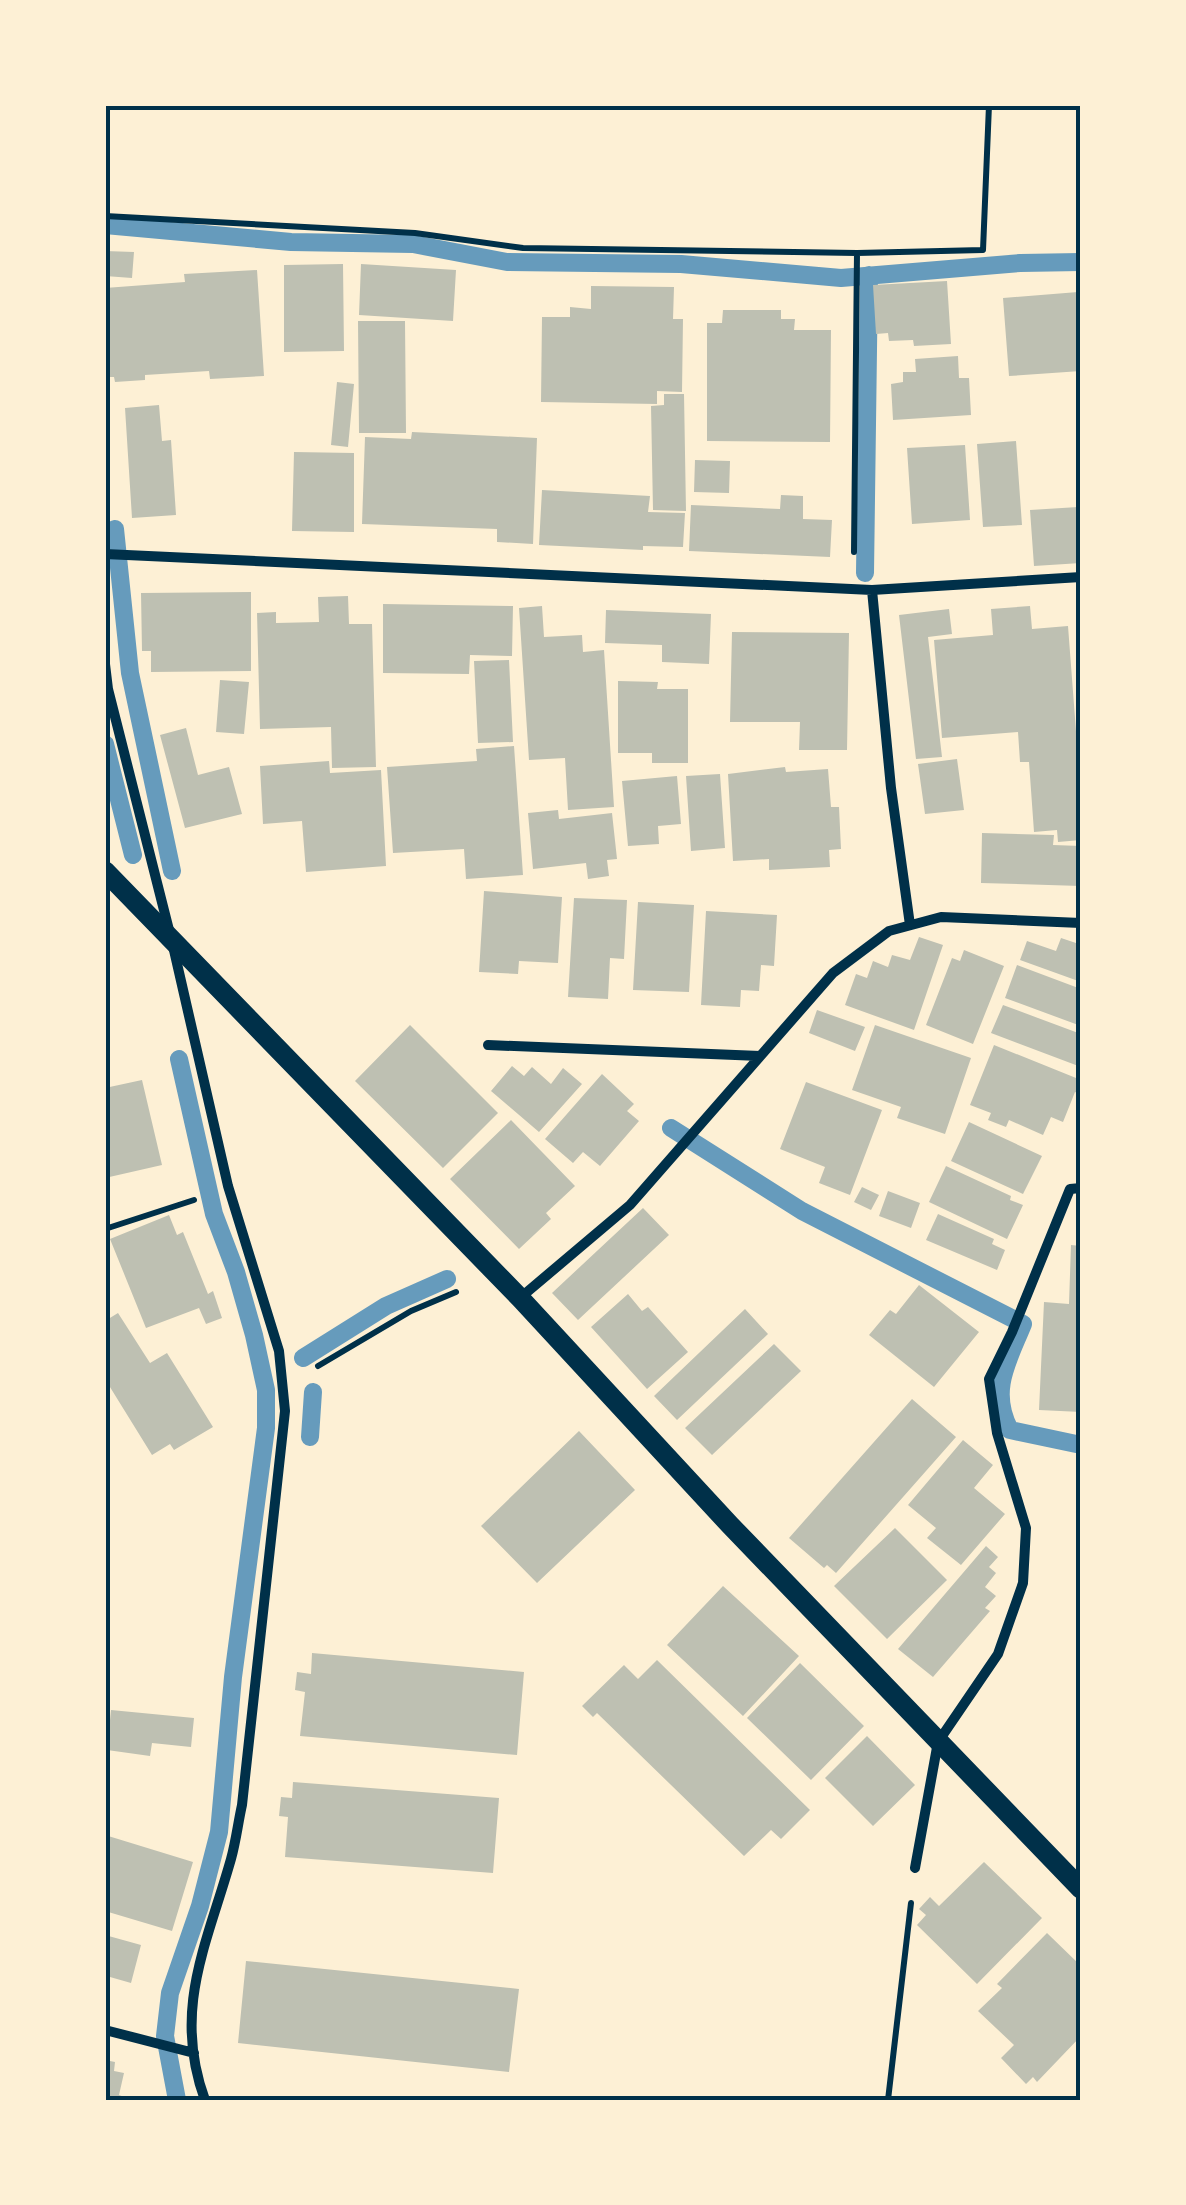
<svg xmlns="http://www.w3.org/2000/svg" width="1186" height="2205" viewBox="0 0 1186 2205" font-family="Quicksand,sans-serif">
	<rect width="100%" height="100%" fill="#fdf0d5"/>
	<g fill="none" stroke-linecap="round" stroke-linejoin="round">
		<path stroke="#669bbc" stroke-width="18" d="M105,225l186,17 122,2 94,18 174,2 160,14 179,-15 61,-1
			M115,529l15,144 42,198
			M865,573l4,-298
			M105,744l28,111
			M671,1128l131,83 221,113c-15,37 -34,67 -13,106l71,15
			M303,1358l83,-52 61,-27
			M310,1437l3,-45
			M177,2100l-12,-64 5,-43 30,-87 19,-74 14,-155 33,-249v-38l-12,-55 -18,-63 -22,-58 -35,-155"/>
	</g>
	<path fill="#bec0b2" d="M105,251l29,1 -2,26 -27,-2z
		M343,264l1,87 -60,1v-87z
		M361,264l95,6 -3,51 -94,-6z
		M257,270l7,106 -54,3 -1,-8 -64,4v5l-30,2 -1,-5h-9v-89l80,-6 -1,-8z
		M947,281l4,63 -37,2 -1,-6 -24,1 -1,-8 -12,1 -3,-49z
		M591,286l83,1 -1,32h10l-1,73 -25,-1v13l-116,-2 1,-85h28v-10l21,2z
		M1078,292l3,79 -72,5 -6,-78z
		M723,310h58v9h14l-1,11h37l-1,112 -123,-1v-118h15z
		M358,321h47l1,112h-47z
		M958,356l1,22h10l2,37 -78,5 -2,-36 12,-2v-10h13l-1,-13z
		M337,382l17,2 -6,63 -17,-2z
		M664,394h20l2,117 -33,-1 -2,-104 13,-1z
		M159,405l3,36 9,-1 5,75 -44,3 -7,-110z
		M412,432l125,6 -4,106 -36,-2v-13l-135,-5 3,-87 46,2z
		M1016,441l6,84 -39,2 -6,-83z
		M965,445l5,75 -58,4 -5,-76z
		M294,452l60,1v79l-62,-1z
		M695,460l35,1 -1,32 -35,-1z
		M542,490l108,6 -2,16 37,1 -2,34 -40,-1v4l-104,-5z
		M781,495l22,1v23l29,1 -2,37 -141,-6 2,-46 89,4z
		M1078,507l3,56 -47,3 -4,-56z
		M251,592v79l-100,1v-21h-9l-1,-58z
		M348,596l1,28h23l4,143 -44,1 -1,-41 -71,2 -3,-116 19,-1v11l43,-1 -1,-25z
		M383,604l130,2 -1,50 -42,-1 -1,19 -86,-1z
		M542,606l2,31 38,-2 1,17 21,-2 10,157 -46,3 -3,-52 -36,2 -10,-152z
		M1030,606l2,23 36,-3 13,171v43l-23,2 -1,-12 -23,2 -5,-70h-9l-2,-30 -76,6 -8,-98 59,-5 -2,-26z
		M949,609l3,25 -24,3 14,120 -26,2 -17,-144z
		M606,610l105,4 -2,50 -47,-2v-17l-57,-2z
		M732,632l117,1 -2,117h-48l1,-28h-70z
		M509,660l4,82 -35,1 -4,-82z
		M220,680l29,2 -5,52 -28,-2z
		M618,681l40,1 -1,7h31v74h-36v-10h-34z
		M186,728l12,47 31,-8 13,47 -57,14 -25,-93z
		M514,746l9,129 -57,4 -2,-30 -71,4 -6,-86 90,-6 -1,-12z
		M957,759l7,51 -39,4 -7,-50z
		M329,761l1,12 51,-3 5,96 -80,6 -4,-51 -39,3 -3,-58z
		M785,767l1,5 42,-3 3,38h8l2,42 -12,1 1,17 -61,3v-11l-36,2 -5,-87z
		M720,774l5,74 -34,3 -5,-75z
		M677,776l4,48 -23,2 1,18 -31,2 -6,-65z
		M558,810l1,9 53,-6 5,46 -10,1 2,16 -21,3 -2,-16 -53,6 -5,-56z
		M982,833l72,2 -1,10 28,1v40l-100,-3z
		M484,891l78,6 -4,66 -39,-2 -1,13 -39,-2z
		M574,898l53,2 -3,59 -14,-1 -2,41 -40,-2z
		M638,902l56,3 -5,87 -56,-2z
		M706,911l71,4 -3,51 -13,-1 -2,26 -18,-1 -1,17 -39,-2z
		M919,937l24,8 -29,85 -69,-25 11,-31 11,4 6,-17 15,6 4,-12 18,5z
		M1061,938l18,6 2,38 -61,-22 7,-19 29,10z
		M964,950l40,16 -31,78 -47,-19 26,-67 8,3z
		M1017,965l64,24v37l-76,-28z
		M1003,1005l78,29v33l-90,-34z
		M817,1010l48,17 -10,24 -46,-18z
		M410,1025l88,88 -55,55 -88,-87z
		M875,1025l96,33 -26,76 -48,-16 4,-11 -49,-17z
		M994,1045l87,35v15l-6,-3 -12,30 -12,-5 -8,18 -34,-15 -3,7 -18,-7 3,-7 -21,-8z
		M512,1066l12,10 8,-9 19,17 12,-16 19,16 -43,48 -48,-41z
		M602,1074l32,30 -7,7 12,10 -39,45 -17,-14 -10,11 -28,-24z
		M142,1080l20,85 -57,13v-90z
		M806,1082l76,28 -32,85 -31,-12 6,-16 -45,-18z
		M511,1120l64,66 -29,27 5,6 -32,30 -69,-70z
		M969,1122l73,34 -19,38 -72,-33z
		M946,1166l65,30 -1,4 13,5 -16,34 -78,-37z
		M862,1187l17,8 -8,15 -17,-8z
		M888,1191l32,12 -9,25 -32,-12z
		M643,1208l26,27 -91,85 -26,-27z
		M938,1214l56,25 -2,5 13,6 -8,20 -71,-30z
		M169,1215l8,20 6,-3 25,62 5,-3 9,27 -16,6 -7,-16 -53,20 -36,-89z
		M1071,1245l10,1v166l-42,-2 5,-108 25,2z
		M919,1285l60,47 -45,55 -65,-52 21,-25 6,4z
		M628,1294l14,17 6,-4 40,45 -41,37 -56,-62z
		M745,1309l23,25 -91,86 -23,-24z
		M118,1313l32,50 17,-10 46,74 -39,23 -4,-6 -18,11 -47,-76v-58z
		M774,1344l27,27 -89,84 -27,-27z
		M912,1399l44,38 -120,136 -9,-8 -3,3 -35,-30z
		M579,1431l56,59 -98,93 -56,-57z
		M963,1440l30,25 -19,23 31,26 -44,51 -34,-27 9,-10 -28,-23z
		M895,1528l52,52 -60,59 -53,-53z
		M986,1546l12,11 -9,10 7,6 -11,14 11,9 -11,12 5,3 -57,66 -35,-28z
		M723,1586l76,70 -56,60 -76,-71z
		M312,1653l212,19 -7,83 -217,-19 5,-44 -10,-2 2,-18 14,2z
		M657,1660l153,150 -29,29 -10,-9 -27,26 -147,-143 -4,4 -11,-11 42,-41 14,14z
		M800,1663l64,63 -53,54 -64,-62z
		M111,1710l83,8 -3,29 -39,-4 -2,13 -43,-6z
		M867,1736l48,49 -42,41 -48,-48z
		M293,1782l206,16 -6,75 -208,-16 3,-40 -9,-1 2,-19 11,1z
		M105,1835l88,27 -21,69 -67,-20z
		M984,1862l58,56 -65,66 -60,-59 9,-10 -7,-6 11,-12 9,9z
		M1047,1933l34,33v70l-44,46 -4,-5 -7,7 -25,-26 13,-13 -36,-34 24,-23 -5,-4z
		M105,1935l36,10 -10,38 -21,-6 -4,15z
		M246,1961l273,28 -10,83 -271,-29z
		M105,2060l10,2 -1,9 10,2 -5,22 13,5h-27z"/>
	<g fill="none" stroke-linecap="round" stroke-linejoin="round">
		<path stroke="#003049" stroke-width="6" d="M105,216l310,17 108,15 334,5 126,-3 6,-145
			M854,552l3,-299
			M105,1229l89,-29
			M318,1366l93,-55 45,-19
			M888,2100l23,-197"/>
		<path stroke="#003049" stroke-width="10" d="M105,554l767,36 209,-13
			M872,590l19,198 19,137
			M105,664l3,25 61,241
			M173,946l55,240 51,165 6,60 -43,394c-4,18 -6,36 -11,54 -24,85 -59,151 -26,241
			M488,1045l272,11
			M520,1298l110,-93 203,-232 56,-42 52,-14 140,6
			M915,1868l23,-126 60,-88 25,-71 3,-55 -29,-95 -8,-54 23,-47 58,-143 11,-1
			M105,2030l89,23"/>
		<path stroke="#003049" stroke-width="20" d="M105,871l415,427 210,227 351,364"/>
	</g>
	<rect width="1186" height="2205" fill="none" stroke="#fdf0d5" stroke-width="215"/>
	<rect x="108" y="108" width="970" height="1990" fill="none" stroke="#003049" stroke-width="4"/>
</svg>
